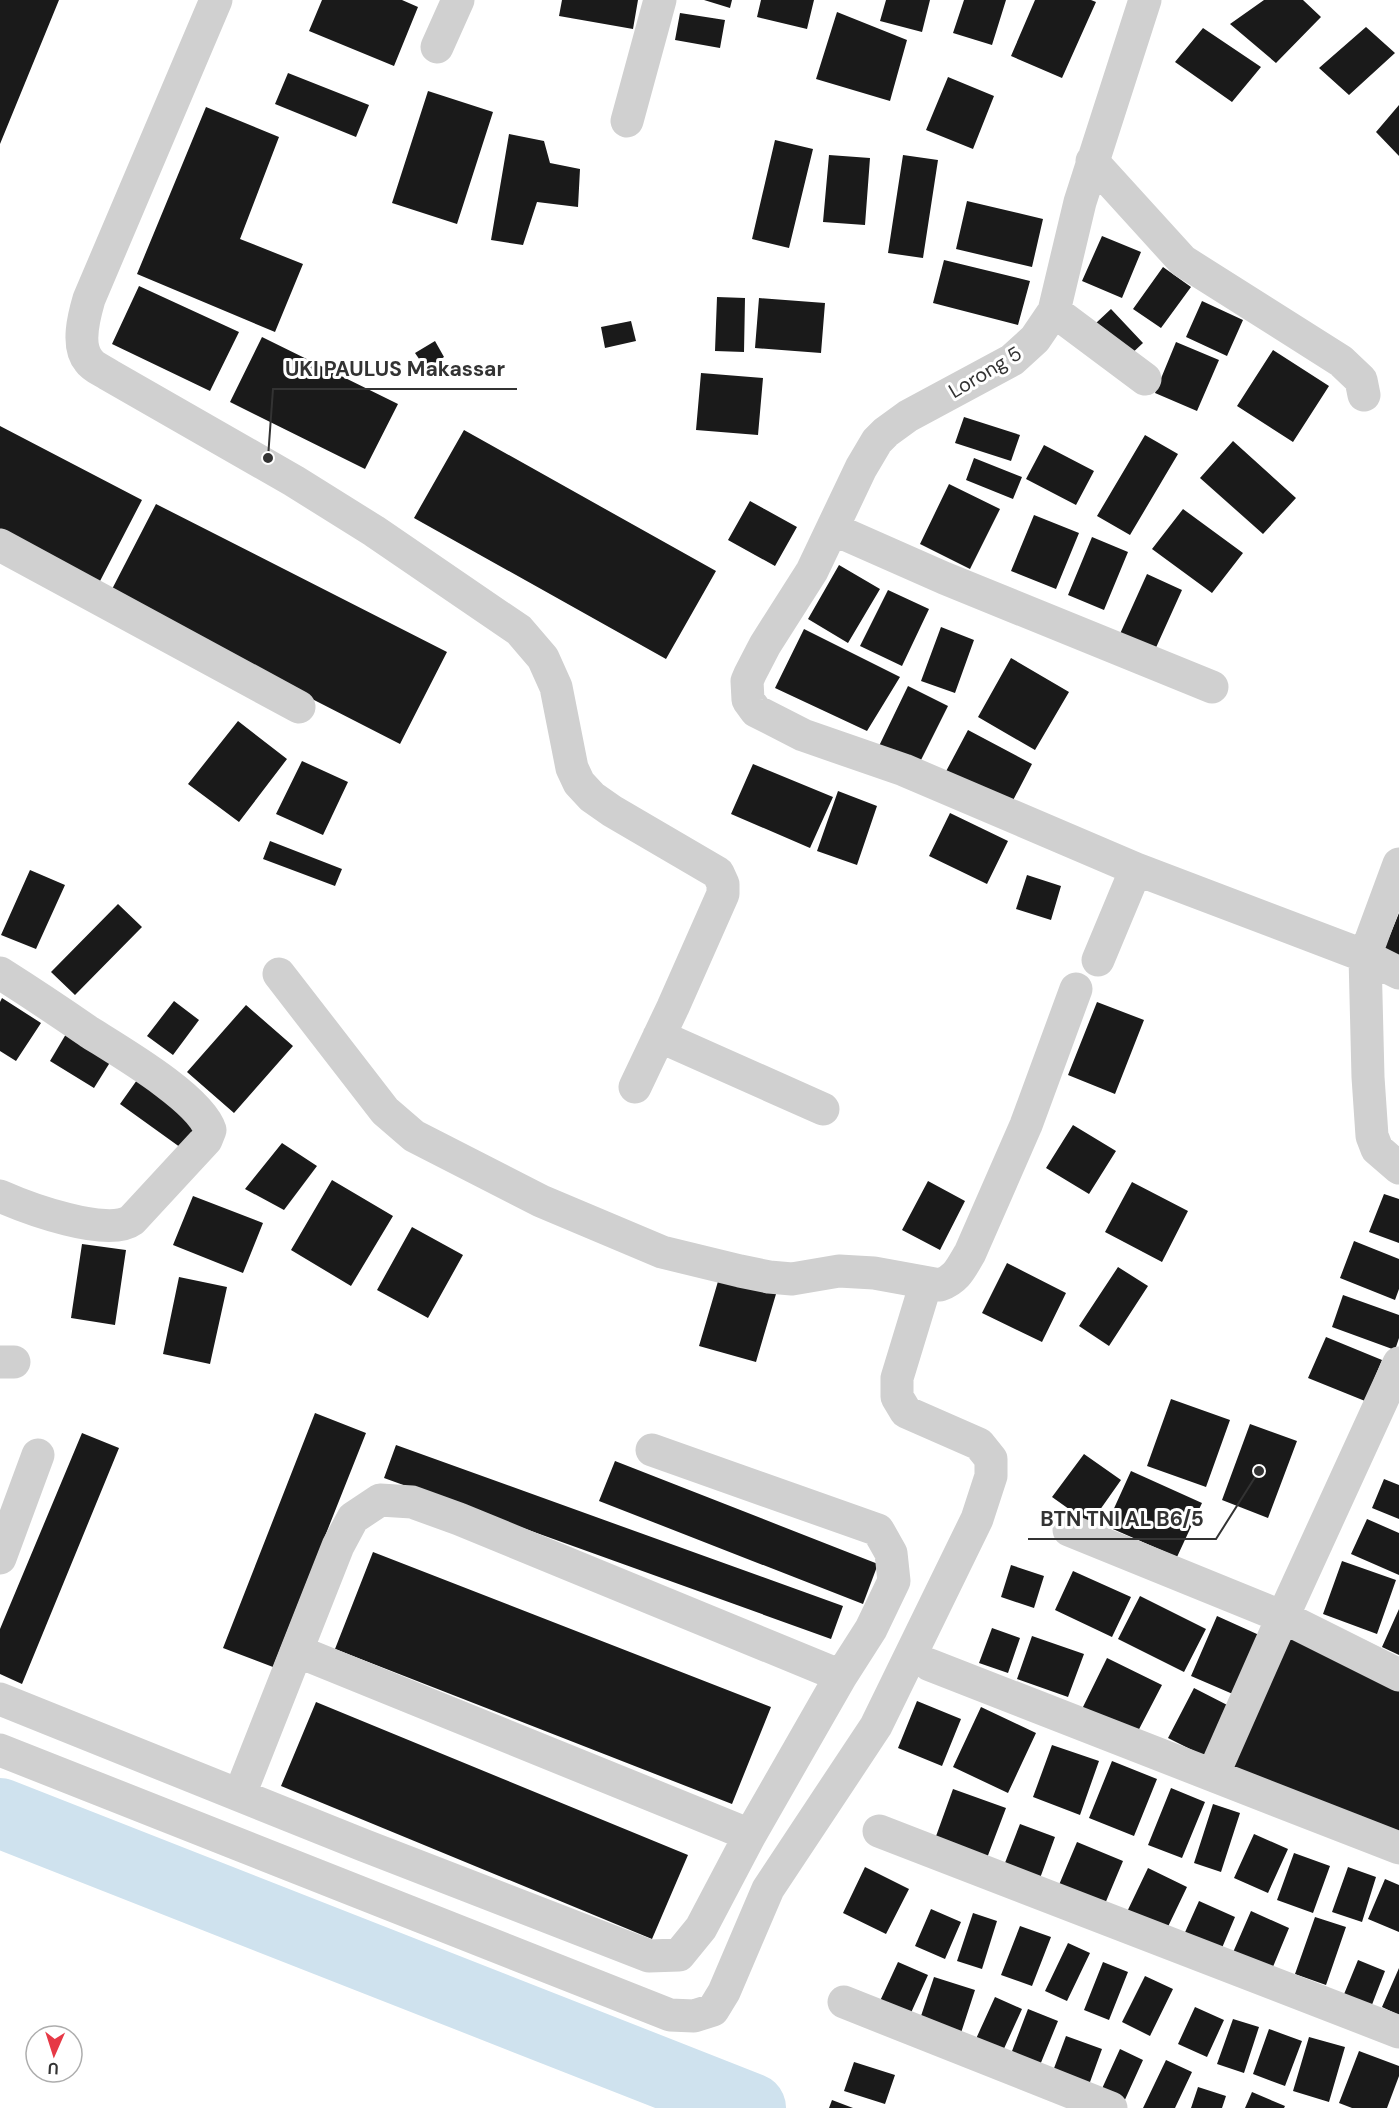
<svg xmlns="http://www.w3.org/2000/svg" width="1399" height="2108" viewBox="0 0 1399 2108" font-family="'DM Sans',sans-serif">
	<rect width="100%" height="100%" fill="#fff"/>
	<g fill="none" stroke-linecap="round" stroke-linejoin="round">
		<path stroke="#cfe2ee" stroke-width="70" d="M0,1813l751,295"/>
	</g>
	<path fill="#1a1a1a" d="M0,0h59l-59,144z
		M322,0h80l16,7 -24,59 -85,-35z
		M562,0h76l-5,29 -74,-13z
		M704,0h28l-2,8z
		M761,0h53l-7,29 -50,-12z
		M886,0h44l-8,32 -42,-11z
		M964,0h42l-14,45 -39,-12z
		M1035,0h56l5,2 -34,76 -51,-22z
		M1264,0h39l18,17 -45,46 -46,-39z
		M837,12l70,28 -17,61 -74,-22z
		M680,13l45,7 -5,28 -45,-8z
		M1366,27l29,26 -46,42 -30,-27z
		M1203,28l58,39 -29,35 -57,-40z
		M288,73l81,32 -13,32 -81,-33z
		M948,77l46,19 -21,53 -47,-19z
		M428,91l65,21 -36,112 -65,-21z
		M1399,105v51l-23,-24z
		M206,107l73,30 -39,102 63,25 -28,68 -138,-58z
		M509,134l35,7 6,22 30,6 -2,38 -41,-5 -14,43 -32,-5z
		M775,140l38,9 -24,99 -37,-9z
		M829,155l41,3 -5,67 -42,-3z
		M903,155l35,5 -15,98 -35,-5z
		M967,201l76,18 -11,48 -76,-18z
		M1102,236l39,16 -19,46 -40,-17z
		M944,260l86,21 -12,44 -85,-22z
		M1163,267l28,20 -30,41 -28,-19z
		M139,286l100,46 -29,59 -98,-47z
		M717,297l28,1 -1,54 -29,-1z
		M759,298l66,5 -4,50 -66,-5z
		M1202,301l41,19 -16,36 -41,-19z
		M1111,309l32,34 -15,14 -32,-34z
		M631,321l5,20 -31,7 -4,-21z
		M262,337l136,67 -33,65 -135,-67z
		M435,341l9,16 -18,12 -11,-16z
		M1176,342l43,18 -22,51 -42,-18z
		M1273,350l56,36 -36,56 -56,-36z
		M701,373l62,5 -5,57 -62,-5z
		M964,417l56,18 -9,26 -56,-18z
		M0,426l142,74 -43,83 -99,-52z
		M464,430l252,141 -50,88 -252,-141z
		M1145,435l33,19 -48,81 -33,-19z
		M1233,441l63,57 -33,36 -63,-56z
		M1044,445l50,26 -18,34 -50,-26z
		M974,458l48,19 -9,22 -47,-19z
		M949,484l51,25 -30,60 -50,-25z
		M750,501l47,26 -22,39 -47,-26z
		M156,504l291,148 -47,92 -291,-149z
		M1183,509l60,44 -31,40 -60,-44z
		M1034,515l45,18 -23,56 -45,-18z
		M1092,537l36,15 -24,58 -36,-15z
		M839,565l41,24 -32,54 -40,-24z
		M1147,574l35,16 -28,62 -35,-16z
		M888,590l41,19 -27,57 -42,-20z
		M941,627l33,13 -19,53 -34,-12z
		M804,629l96,48 -33,54 -92,-43z
		M1011,658l58,34 -34,58 -57,-33z
		M908,686l40,20 -30,60 -39,-20z
		M238,721l49,38 -48,63 -51,-38z
		M968,730l64,34 -24,46 -65,-33z
		M302,761l46,21 -25,53 -47,-21z
		M753,764l80,33 -23,51 -79,-34z
		M838,791l39,15 -20,59 -40,-14z
		M950,813l58,28 -21,43 -58,-28z
		M270,841l72,28 -7,17 -72,-27z
		M30,870l35,15 -29,64 -35,-14z
		M1027,875l34,11 -10,34 -35,-11z
		M118,904l24,23 -67,68 -24,-23z
		M1399,913v52l-18,-8z
		M2,998l39,25 -25,38 -16,-10v-49z
		M174,1001l25,19 -26,35 -26,-19z
		M1097,1002l47,18 -29,74 -47,-19z
		M246,1005l47,41 -59,67 -47,-41z
		M69,1029l45,27 -20,32 -44,-27z
		M137,1080l64,46 -17,24 -64,-46z
		M1073,1125l43,26 -27,43 -43,-26z
		M282,1143l35,23 -33,44 -39,-21z
		M332,1180l61,36 -42,70 -60,-36z
		M928,1181l37,20 -25,49 -38,-20z
		M1132,1182l56,29 -26,51 -57,-30z
		M1384,1194l15,5v44l-30,-11z
		M193,1196l70,27 -20,50 -70,-28z
		M412,1227l51,28 -35,63 -51,-28z
		M1354,1241l45,18v30l-4,11 -55,-22z
		M82,1244l44,6 -11,75 -44,-7z
		M1007,1263l59,30 -24,49 -60,-29z
		M1118,1267l30,19 -39,60 -30,-20z
		M179,1277l48,10 -17,77 -47,-10z
		M719,1278l57,16 -20,68 -57,-16z
		M1343,1295l56,20v23l-4,12 -63,-23z
		M1326,1337l56,23 -17,41 -57,-23z
		M1171,1399l59,21 -24,67 -59,-21z
		M315,1413l51,20 -93,234 -50,-19z
		M1250,1424l47,17 -29,77 -46,-18z
		M82,1433l37,15 -97,236 -22,-10v-45z
		M396,1445l447,161 -12,33 -447,-161z
		M1084,1454l37,26 -31,44 -38,-27z
		M615,1461l263,103 -15,40 -264,-103z
		M1131,1471l71,32 -25,54 -71,-31z
		M1384,1479l15,6v34l-27,-11z
		M1367,1519l32,14v42l-48,-21z
		M373,1552l398,155 -39,97 -397,-155z
		M1342,1561l54,19 -19,54 -54,-20z
		M1011,1565l33,11 -10,32 -33,-11z
		M1073,1571l58,26 -19,40 -57,-27z
		M1140,1596l66,33 -22,43 -66,-33z
		M1399,1609v46l-17,-8z
		M1217,1616l51,23 -26,59 -51,-22z
		M1280,1623l119,62v148l-173,-62z
		M992,1628l28,10 -12,35 -29,-10z
		M1032,1636l52,18 -16,43 -51,-18z
		M1107,1658l55,27 -26,50 -54,-26z
		M1194,1688l41,21 -25,50 -42,-21z
		M917,1701l44,18 -19,47 -44,-18z
		M316,1702l372,153 -36,84 -371,-153z
		M981,1707l55,26 -28,60 -55,-26z
		M1052,1745l47,16 -19,54 -47,-18z
		M1112,1761l45,18 -23,57 -45,-18z
		M1171,1788l34,14 -23,56 -34,-13z
		M953,1789l53,19 -19,50 -52,-19z
		M1213,1804l27,9 -19,59 -27,-9z
		M1020,1824l35,13 -16,44 -36,-13z
		M1254,1834l34,15 -20,44 -34,-15z
		M1077,1842l46,19 -21,50 -46,-19z
		M1294,1853l36,13 -17,47 -36,-13z
		M865,1867l44,22 -23,45 -43,-21z
		M1348,1867l28,10 -14,45 -30,-10z
		M1148,1868l39,19 -23,48 -39,-19z
		M1385,1879l14,6v47l-31,-13z
		M1199,1901l36,16 -16,38 -37,-16z
		M931,1909l30,13 -16,37 -30,-13z
		M1251,1911l38,17 -19,46 -39,-17z
		M973,1913l24,8 -15,48 -25,-8z
		M1315,1917l31,10 -20,58 -31,-11z
		M1020,1926l31,11 -19,49 -31,-11z
		M1068,1943l22,10 -23,48 -22,-10z
		M1358,1960l27,11 -17,44 -28,-11z
		M898,1962l30,13 -18,40 -30,-14z
		M1103,1962l25,10 -19,48 -25,-10z
		M1399,1968v47l-17,-8z
		M1145,1976l28,13 -23,47 -28,-14z
		M934,1977l41,13 -15,46 -41,-14z
		M995,1997l27,12 -20,44 -27,-12z
		M1195,2007l29,13 -17,37 -29,-13z
		M1028,2009l30,12 -20,49 -29,-11z
		M1233,2019l26,8 -15,46 -27,-9z
		M1269,2029l33,12 -17,45 -32,-12z
		M1066,2036l36,13 -16,44 -36,-14z
		M1309,2037l36,10 -16,55 -36,-11z
		M1120,2049l23,11 -20,44 -23,-11z
		M1359,2051l40,15v10l-12,32h-35l-13,-5z
		M1166,2060l26,12 -17,36h-32z
		M854,2062l41,13 -10,29 -41,-13z
		M1198,2087l28,9 -4,12h-31z
		M1252,2092l33,14 -1,2h-39z
		M832,2100l21,8h-24z"/>
	<g fill="none" stroke-linecap="round" stroke-linejoin="round">
		<path stroke="#d0d0d0" stroke-width="33" d="M216,0l-127,299c-5,17 -13,47 0,62 4,6 14,10 20,14l185,106 80,50 145,99 24,28 13,29 16,81 7,15 13,14 20,14 106,62 5,11v10l-50,113 -38,80
			M1145,0l-65,202 -26,109 -19,28 -23,21 -104,56 -22,16 -9,9 -16,27 -49,103 -47,74 -15,29 -3,7 1,19 8,11 47,24 101,35 232,99 229,87 3,121 4,59 5,13 22,19
			M437,47l21,-47
			M627,121l33,-121
			M1092,161l91,100 158,100 20,19 3,15
			M1054,311l91,68
			M833,529l111,49 268,109
			M0,545l299,162
			M1399,864l-34,92 34,17
			M1098,960l38,-91
			M0,973c30,19 60,39 89,59 30,19 111,66 121,98l-4,10 -74,80c-24,18 -105,-12 -132,-24
			M279,974l106,137 29,25 127,65 121,51 78,19 29,6 23,2 47,-8 35,2 66,12c17,-6 21,-17 30,-32l56,-128 50,-136
			M659,1036l164,73
			M0,1362h14
			M1069,1530l214,87 116,58
			M0,1558l38,-103
			M297,1651l453,184
			M930,1665l469,183
			M0,1699l363,146 286,111 30,-1 22,-27 49,-93 91,-159 30,-47 23,-48 -3,-28 -13,-23 -226,-80
			M0,1750l670,265 24,1 19,-6 11,-18 44,-103 108,-163 101,-207 14,-43v-17l-12,-15 -73,-32 -9,-15v-19l29,-95
			M1213,1775l67,-152 119,-260
			M240,1794l98,-248 15,-28 27,-18 32,2 47,17 382,157
			M879,1831l520,201
			M844,2002l267,106"/>
	</g>
	<g text-anchor="middle" stroke-width="6" stroke-linejoin="round" paint-order="stroke">
		<g font-size="20" fill="#333" stroke="#fff">
			<text transform="translate(985 372) rotate(-31)" y="7">Lorong 5</text>
		</g>
	</g>
	<path fill="none" stroke="#333" stroke-width="2" d="M268 458L273 389H517M1259 1471L1216 1539H1028"/>
	<g fill="#333" stroke="#fff" stroke-width="2">
		<circle cx="268" cy="458" r="6"/>
		<circle cx="1259" cy="1471" r="6"/>
	</g>
	<g font-size="21" text-anchor="middle" font-weight="bold" fill="#333" stroke="#fff" stroke-width="6" stroke-linejoin="round" paint-order="stroke">
		<text x="395" y="376">UKI PAULUS Makassar</text>
		<text x="1122" y="1526">BTN TNI AL B6/5</text>
	</g>
	<g transform="translate(54 2054) rotate(183)"><circle r="28" fill="#ffffff" stroke="#adadad" stroke-width="1.5"/>
	<path d="M0-4.5L10 22L0 15L-10 22Z" fill="#e63946"/>
	<text y="-9" font-size="16" font-weight="bold" text-anchor="middle" fill="#333333">U</text>
	</g>
</svg>
